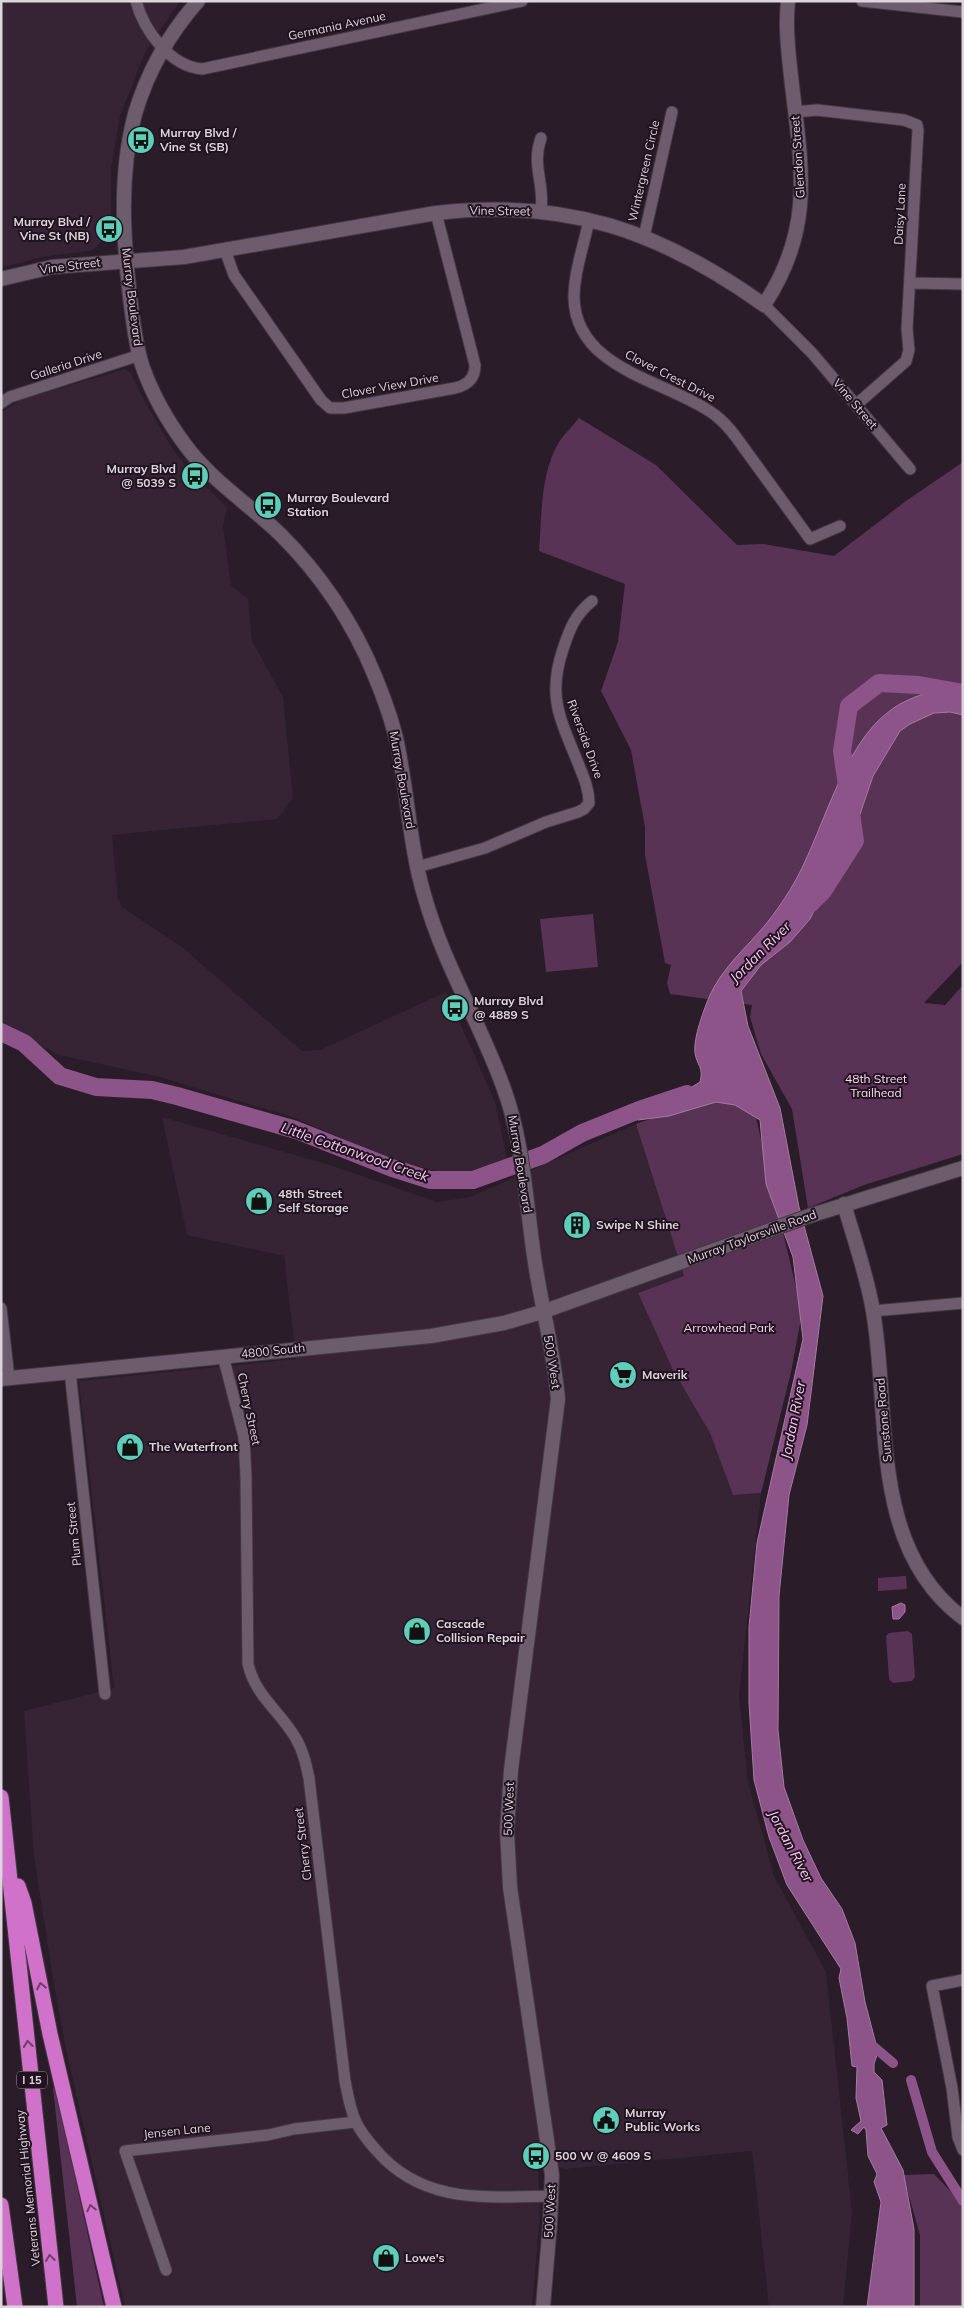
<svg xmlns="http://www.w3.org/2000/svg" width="964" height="2308" viewBox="0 0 964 2308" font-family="Mulish,sans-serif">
	<rect width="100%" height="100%" fill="#2a1c29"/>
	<path fill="#362334" d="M1,1h179l-35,52 -25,63 -9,53v55l-5,12 -11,12 -6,3 -48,6 -40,11z
		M125,369l6,4 14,29 29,49 18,22 35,34 -4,20 8,58 17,14 4,42 31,56 10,101 -16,21 -165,16 6,64 4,8 60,40 120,104 18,-1 126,-58 49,109 12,58 -51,17 -66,-17 -95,-41 -135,-41 -101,-22 -58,-31v-612l19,-12z
		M162,1117l168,48 107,37 33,-5 166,-73 48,152 -46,17 35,77 37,63 23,62 28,-2 -22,203 9,86 26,94 52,96 26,240 -9,95h-74l-17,-156 -187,18 -27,-9 2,57 -8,90h-407l-58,-253 -13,-68 -20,-130 -10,-145 90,-23 -35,-307 217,-22 -12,-103 -97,-21z"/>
	<path fill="#593356" d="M579,418l77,47 81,80 26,-1 71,12 72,-55 57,-39v500l-39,41 21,2 18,-20v169l-99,31 -56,23 -16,-99 -31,-55 -11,-37 2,-12 -82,-11 -3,-11 4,-18 -6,-2 -20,-108v-28l-14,-77 -30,-59 17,-49 7,-58 -86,-33c3,-36 1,-77 20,-109 6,-9 14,-16 20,-24z
		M593,914l5,53 -52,5 -6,-53z
		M700,1101h29l27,17 46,195 -11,59 -30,121 -28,2 -23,-62 -37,-63 -35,-77 46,-17 -48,-152z
		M906,1576l1,13 -29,2v-13z
		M908,1631l4,3 3,43 -3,4 -19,2 -4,-4 -3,-43 3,-3z
		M53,2088h2l49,219h-27z
		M934,2174l29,30v103h-43v-72l-17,-60z"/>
	<path fill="#8d5489" stroke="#a57aa2" d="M963,687v28l-13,-3 -16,1 -24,11 -10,7 -27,45 -15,44 -48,99 -20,23 -29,23 -20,26 7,35 32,82 19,99 24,89 -16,129 -18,70 -10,101 -1,134 6,57 19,53 18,38 21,31 13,34 10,59 11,42 1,11 -3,9v8l8,8 5,45 -6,3 22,42 11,59v78h-47l14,-105 -7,-20 3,-8 -9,-18 -2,-26 -2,-3 -6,7 -7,-4 10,-9 -5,-23 1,-31 -5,-1 -5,-48 -8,-40 2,-9 -54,-84 -18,-48 -15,-57 -5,-77v-76l8,-84 46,-204 -10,-82 -27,-73 -6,-64 -25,-15 -19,-3 -47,14 -31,4 62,-38c4,-15 -3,-16 -5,-29 -2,-15 9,-44 15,-58 13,-28 37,-48 56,-71 9,-11 17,-23 24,-34 33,-53 50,-144 101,-180 10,-8 26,-14 38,-18 10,-4 23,-3 34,-5z
		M901,1603l4,2v7l-6,7h-6l-1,-12z"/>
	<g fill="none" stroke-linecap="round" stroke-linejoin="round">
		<path stroke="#8d5489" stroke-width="10" d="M867,2041l26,22
			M911,2080l21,72 31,49"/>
		<path stroke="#8d5489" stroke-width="18" d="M810,904l13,-13 32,-50 -13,-90 7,-45 30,-23 40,2 44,8
			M1,1032l23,11 36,33 36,11 56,3 25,6 119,34 96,38 38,12h43l70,-25 39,-22 57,-23 48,-16"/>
		<g stroke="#443843" stroke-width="13">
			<path id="minor" d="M136,1c8,30 34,65 66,68l320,-68
				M862,1l101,11
				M795,112l22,-2 87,10 13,5 1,5 -11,199 2,21 -3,11 -50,44
				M541,138c-10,28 4,45 0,74
				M589,220c-5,25 -15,52 -15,78 2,73 94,82 141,117 8,6 15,14 21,22l74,102 30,-13
				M644,237l28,-125
				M225,250l9,25 87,125 9,8h14l111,-20c13,-3 20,-10 20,-23l-39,-152
				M910,283l53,1
				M764,305l48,48 98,116
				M1,403l9,-6 130,-42
				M417,867l68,-19 61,-26 32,-10 6,-3 5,-6c0,-15 -6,-27 -11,-40 -18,-45 -31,-66 -15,-114 7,-21 12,-34 29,-48
				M1,1308l8,70
				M873,1311l90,-8
				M223,1356l21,81 2,40 2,187c8,33 31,46 47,73 8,13 11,27 14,41l36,303c3,14 5,29 11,41 5,11 13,20 20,28 47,55 111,47 176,46
				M70,1371l35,323
				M963,1980l-31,6 20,102 6,49 5,13
				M166,2270l-41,-119 143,-16 26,-6 61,-7"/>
		</g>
		<g stroke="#443843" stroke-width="16">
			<path id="tertiary" d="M1,279l51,-12 132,-10 252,-44c129,-15 223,17 328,92 50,-76 38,-135 28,-220 -3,-28 -7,-55 -4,-84
				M844,1204c10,35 23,71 29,107 18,103 -5,236 90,307
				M1,1379l430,-43 73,-13 38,-11 267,-96 154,-48"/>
		</g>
		<g stroke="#443843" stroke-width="16">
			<path id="secondary" d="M198,1c-29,33 -51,72 -63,113 -16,60 -12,123 -5,183 3,23 5,46 12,68 10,29 26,57 44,81 26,35 64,59 95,89 39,39 72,88 93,139 10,24 19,48 24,73 10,50 12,102 27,151 19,67 56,126 79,191 20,55 22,116 31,174 7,45 19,90 23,136l-47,371 -4,61 3,56 42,288 -2,48 -7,84"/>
		</g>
		<g stroke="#443843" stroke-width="17">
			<path id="motorway" d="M1,1797l55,510
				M18,1886l6,17 26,131 64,273
				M1,2205l14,102"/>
		</g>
		<use href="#minor" stroke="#6d5c6b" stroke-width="11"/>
		<use href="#tertiary" stroke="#6d5c6b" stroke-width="14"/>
		<use href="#secondary" stroke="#6d5c6b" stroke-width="14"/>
		<use href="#motorway" stroke="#d072ca" stroke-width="15"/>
	</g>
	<defs><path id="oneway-chevron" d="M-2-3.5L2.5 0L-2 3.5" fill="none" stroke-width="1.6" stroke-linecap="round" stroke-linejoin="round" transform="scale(1.25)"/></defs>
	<g stroke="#703e6c">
		<use href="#oneway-chevron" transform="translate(41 1986) rotate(-101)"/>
		<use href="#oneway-chevron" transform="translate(28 2044) rotate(-96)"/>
		<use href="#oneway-chevron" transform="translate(91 2208) rotate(-103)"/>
		<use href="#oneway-chevron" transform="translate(50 2258) rotate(-97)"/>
	</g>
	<defs>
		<g id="bus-disc" transform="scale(1.4375)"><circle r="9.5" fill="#5dceb9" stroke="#21131f"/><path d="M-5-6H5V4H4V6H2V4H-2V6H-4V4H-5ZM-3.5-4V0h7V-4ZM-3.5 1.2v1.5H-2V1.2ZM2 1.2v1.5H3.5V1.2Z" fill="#111"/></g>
		<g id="shop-disc" transform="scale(1.4375)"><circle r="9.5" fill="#5dceb9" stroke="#21131f"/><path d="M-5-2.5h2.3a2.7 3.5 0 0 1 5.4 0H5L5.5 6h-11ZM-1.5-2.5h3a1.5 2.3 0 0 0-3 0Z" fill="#111"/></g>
		<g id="building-disc" transform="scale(1.4375)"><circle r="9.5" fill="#5dceb9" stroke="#21131f"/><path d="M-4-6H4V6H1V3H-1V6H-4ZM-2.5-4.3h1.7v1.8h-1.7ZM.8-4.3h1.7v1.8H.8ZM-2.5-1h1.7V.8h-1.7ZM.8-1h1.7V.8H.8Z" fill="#111"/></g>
		<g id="supermarket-disc" transform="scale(1.4375)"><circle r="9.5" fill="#5dceb9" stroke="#21131f"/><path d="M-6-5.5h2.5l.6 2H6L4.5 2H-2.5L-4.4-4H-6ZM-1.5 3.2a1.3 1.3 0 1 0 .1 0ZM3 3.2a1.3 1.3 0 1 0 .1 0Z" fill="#111"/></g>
		<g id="civic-disc" transform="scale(1.4375)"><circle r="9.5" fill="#5dceb9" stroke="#21131f"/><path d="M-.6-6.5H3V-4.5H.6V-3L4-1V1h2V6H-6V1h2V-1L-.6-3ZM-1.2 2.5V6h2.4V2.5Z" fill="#111"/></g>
	</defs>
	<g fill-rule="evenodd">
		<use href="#bus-disc" x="141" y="140"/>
		<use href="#bus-disc" x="109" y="229"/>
		<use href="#bus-disc" x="195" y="476"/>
		<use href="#bus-disc" x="268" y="505"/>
		<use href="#bus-disc" x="455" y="1008"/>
		<use href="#shop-disc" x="259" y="1201"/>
		<use href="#building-disc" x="577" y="1225"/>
		<use href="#supermarket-disc" x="623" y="1375"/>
		<use href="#shop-disc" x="130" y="1447"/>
		<use href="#shop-disc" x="417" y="1631"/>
		<use href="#civic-disc" x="606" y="2120"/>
		<use href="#bus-disc" x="536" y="2156"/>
		<use href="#shop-disc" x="386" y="2258"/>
	</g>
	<g text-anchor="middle" stroke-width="4" stroke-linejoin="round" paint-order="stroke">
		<rect fill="#21131f" stroke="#a59aa4" stroke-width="1" x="17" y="2071.5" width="30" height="17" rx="4"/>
		<g font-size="11" font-weight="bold" fill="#ded4dd">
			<text x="32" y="2084">I 15</text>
		</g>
		<g font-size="12" fill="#ded4dd" stroke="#21131f">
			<text transform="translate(337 26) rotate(-12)" y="4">Germania Avenue</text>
			<text transform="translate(798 157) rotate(-94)" y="4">Glendon Street</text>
			<text transform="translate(644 171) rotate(-77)" y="4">Wintergreen Circle</text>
			<text transform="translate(500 211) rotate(1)" y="4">Vine Street</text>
			<text transform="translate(900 214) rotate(-87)" y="4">Daisy Lane</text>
			<text transform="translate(70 266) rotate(-7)" y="4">Vine Street</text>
			<text transform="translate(132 297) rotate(83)" y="4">Murray Boulevard</text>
			<text transform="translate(66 365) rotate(-18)" y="4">Galleria Drive</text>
			<text transform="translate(670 376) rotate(27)" y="4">Clover Crest Drive</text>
			<text transform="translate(390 386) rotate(-10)" y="4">Clover View Drive</text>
			<text transform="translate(855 404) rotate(50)" y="4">Vine Street</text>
			<text transform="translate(585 739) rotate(70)" y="4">Riverside Drive</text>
			<text transform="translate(402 780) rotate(80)" y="4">Murray Boulevard</text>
			<text transform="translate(520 1164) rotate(81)" y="4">Murray Boulevard</text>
			<text transform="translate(752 1237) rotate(-20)" y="4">Murray Taylorsville Road</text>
			<text transform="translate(273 1351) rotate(-6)" y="4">4800 South</text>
			<text transform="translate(552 1362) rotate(81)" y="4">500 West</text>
			<text transform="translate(249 1409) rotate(78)" y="4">Cherry Street</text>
			<text transform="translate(884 1420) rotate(-95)" y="4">Sunstone Road</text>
			<text transform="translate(74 1534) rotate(-96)" y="4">Plum Street</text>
			<text transform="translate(509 1809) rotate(-88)" y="4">500 West</text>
			<text transform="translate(303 1844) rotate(-97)" y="4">Cherry Street</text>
			<text transform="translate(177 2131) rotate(-6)" y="4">Jensen Lane</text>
			<text transform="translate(28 2188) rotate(-96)" y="4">Veterans Memorial Highway</text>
			<text transform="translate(550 2211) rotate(-87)" y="4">500 West</text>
		</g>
		<g font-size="12" font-weight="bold" fill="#ded4dd" stroke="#21131f" text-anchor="start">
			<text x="160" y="137">Murray Blvd /<tspan x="160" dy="14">Vine St (SB)</tspan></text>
			<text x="90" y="226" text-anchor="end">Murray Blvd /<tspan x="90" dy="14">Vine St (NB)</tspan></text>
			<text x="176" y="473" text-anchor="end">Murray Blvd<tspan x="176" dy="14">@ 5039 S</tspan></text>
			<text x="287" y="502">Murray Boulevard<tspan x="287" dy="14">Station</tspan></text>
			<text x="474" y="1005">Murray Blvd<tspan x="474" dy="14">@ 4889 S</tspan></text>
			<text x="278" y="1198">48th Street<tspan x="278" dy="14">Self Storage</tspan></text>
			<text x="596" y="1229">Swipe N Shine</text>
			<text x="642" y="1379">Maverik</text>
			<text x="149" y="1451">The Waterfront</text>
			<text x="436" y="1628">Cascade<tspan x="436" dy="14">Collision Repair</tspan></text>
			<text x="625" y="2117">Murray<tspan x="625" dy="14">Public Works</tspan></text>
			<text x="555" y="2160">500 W @ 4609 S</text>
			<text x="405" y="2262">Lowe's</text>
		</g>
		<g font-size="12" fill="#fad8f6" stroke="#21131f">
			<text x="876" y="1083">48th Street<tspan x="876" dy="14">Trailhead</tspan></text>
			<text x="729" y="1332">Arrowhead Park</text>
		</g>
		<g font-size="14" font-style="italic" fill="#fac8f5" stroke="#21131f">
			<text transform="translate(760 952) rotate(-45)" y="5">Jordan River</text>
			<text transform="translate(355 1152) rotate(19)" y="5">Little Cottonwood Creek</text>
			<text transform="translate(793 1420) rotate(-79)" y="5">Jordan River</text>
			<text transform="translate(791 1846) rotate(62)" y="5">Jordan River</text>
		</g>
	</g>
	<rect width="964" height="2308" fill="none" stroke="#ded4dd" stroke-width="5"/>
</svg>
